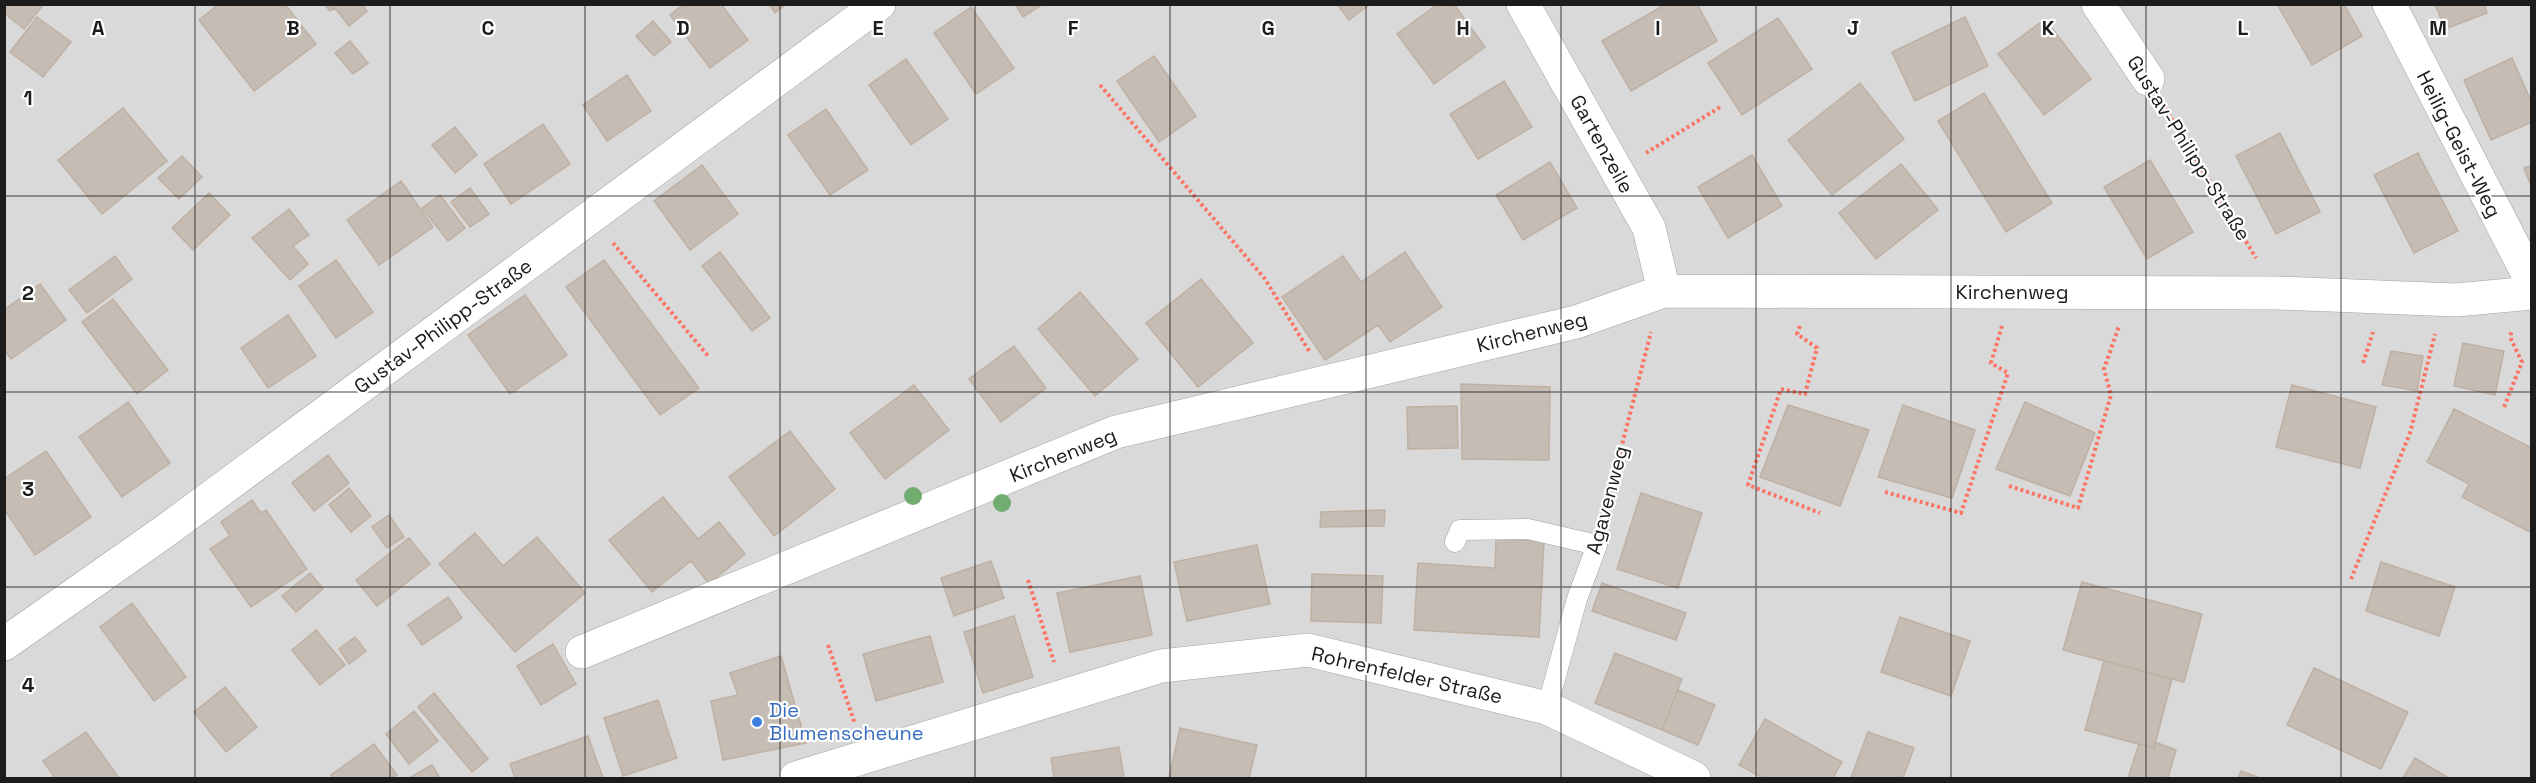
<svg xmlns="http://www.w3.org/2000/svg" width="2536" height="783" viewBox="0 0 2536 783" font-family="'Space Grotesk',sans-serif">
	<rect width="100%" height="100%" fill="#eee9e1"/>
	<path fill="#dad9d9" d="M5,5h2526v773h-2526z"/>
	<path fill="#c5bcb4" stroke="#bfb0a3" stroke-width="1.5" d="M4,4h40l-20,25 -20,-16z
		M219,4h66l31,40 -62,47 -55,-71z
		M324,4h38l5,7 -18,15 -14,-18 -5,3z
		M684,4h37l27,36 -38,28 -40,-53z
		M769,4h17l-11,9z
		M1015,4h28l-20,13z
		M1337,4h33l-21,16z
		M1438,4h16l31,43 -51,37 -37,-50z
		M1666,4h31l20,37 -86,50 -29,-50z
		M2277,4h67l18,32 -50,29z
		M2435,4h49l3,9 -42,16z
		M971,7l43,61 -38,26 -42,-61z
		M37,17l34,25 -28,35 -33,-25z
		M1965,17l23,49 -73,35 -23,-49z
		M1778,18l34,51 -70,46 -34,-52z
		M2045,19l46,60 -47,36 -46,-61z
		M653,21l18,21 -17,14 -18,-20z
		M350,41l18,22 -15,11 -18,-21z
		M1154,56l42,60 -37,26 -42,-61z
		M2512,58l20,45v19l-41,18 -27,-60z
		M906,59l42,60 -37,26 -42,-60z
		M627,75l24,36 -44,30 -24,-36z
		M1504,81l28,46 -54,32 -28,-45z
		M1860,83l44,56 -72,56 -44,-55z
		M1984,93l68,110 -46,29 -68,-111z
		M123,108l44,53 -65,53 -44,-54z
		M826,109l42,61 -38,25 -42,-60z
		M543,124l27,40 -59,40 -27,-40z
		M455,127l22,28 -22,18 -23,-28z
		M2280,133l40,79 -44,22 -40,-78z
		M2418,153l40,78 -44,22 -40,-78z
		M1752,155l30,51 -54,32 -30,-51z
		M182,156l20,21 -23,22 -21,-21z
		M2150,160l43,72 -46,27 -43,-72z
		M1550,162l27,46 -54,32 -27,-45z
		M1901,164l37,46 -62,49 -37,-46z
		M702,165l36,49 -48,36 -36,-49z
		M2532,165v23l-8,-20z
		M401,181l32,46 -54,38 -32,-45z
		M470,188l19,26 -19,13 -19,-25z
		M209,193l21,22 -37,35 -21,-22z
		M440,195l25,33 -17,13 -26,-33z
		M289,209l20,26 -16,11 15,18 -18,16 -38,-42z
		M720,252l50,66 -18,13 -50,-65z
		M1405,252l37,55 -52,35 -12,-17 -53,35 -43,-63 61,-41 18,26z
		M115,256l17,23 -45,34 -18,-23z
		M336,260l37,52 -37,26 -37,-52z
		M604,260l95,128 -39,27 -94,-128z
		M1201,279l52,64 -55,44 -52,-64z
		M40,284l26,36 -55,39 -7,-9v-40z
		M1080,292l58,67 -43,37 -57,-67z
		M525,295l42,60 -57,39 -42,-59z
		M113,299l55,71 -31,24 -55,-72z
		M288,315l28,41 -48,32 -27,-40z
		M2463,343l41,8 -9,44 -41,-9z
		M1014,346l32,42 -45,34 -32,-43z
		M2391,351l32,5 -6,35 -35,-6z
		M1461,384l89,3 -1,73 -87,-1z
		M914,385l35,45 -64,49 -35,-46z
		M2292,385l84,22 -16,61 -84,-21z
		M128,402l42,61 -48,34 -43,-60z
		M2025,402l70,31 -25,63 -74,-27z
		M1788,405l81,25 -29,76 -80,-29z
		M1903,405l72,25 -23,68 -74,-21z
		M1457,406l1,42 -50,1 -1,-42z
		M2454,409l78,39v85l-70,-36 7,-13 -42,-22z
		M790,431l45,58 -61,47 -45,-59z
		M46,451l45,66 -56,38 -31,-46v-30z
		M328,455l21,28 -35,28 -22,-28z
		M349,488l22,28 -20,16 -22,-27z
		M1641,493l61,20 -24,75 -61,-19z
		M663,497l35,42 21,-17 26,32 -36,30 -18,-23 -39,31 -43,-52z
		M252,500l9,13 5,-3 41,59 -56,38 -41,-58 20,-13 -9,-14z
		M1385,510l-1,16 -64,1 1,-15z
		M389,515l15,22 -17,11 -15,-21z
		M475,533l28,33 34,-29 48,56 -70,59 -76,-88z
		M409,538l21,26 -53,42 -21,-26z
		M1496,539l48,2 -5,96 -125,-7 4,-67 77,5z
		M1257,545l13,59 -83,17 -13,-59z
		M991,561l13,37 -50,18 -13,-38z
		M2381,562l74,25 -16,49 -73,-25z
		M310,573l13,16 -27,23 -14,-16z
		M1312,574l71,2 -2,47 -70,-2z
		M1140,576l12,59 -82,17 -13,-59z
		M2082,582l120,32 -18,68 -121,-32z
		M1602,583l84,30 -10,27 -84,-29z
		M448,597l14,21 -40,27 -14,-20z
		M132,603l54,74 -32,24 -54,-74z
		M1014,616l19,61 -50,16 -19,-61z
		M1900,617l70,24 -19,55 -70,-24z
		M316,630l29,35 -25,20 -28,-35z
		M930,636l13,46 -67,19 -13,-47z
		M355,637l11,14 -17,13 -10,-15z
		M553,644l23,40 -35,21 -24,-39z
		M1615,653l67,26 -20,51 -67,-27z
		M781,656l25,87 -83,17 -12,-59 27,-6 -8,-22z
		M2104,661l68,18 -18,69 -69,-18z
		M2314,668l94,44 -27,57 -94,-44z
		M225,687l32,40 -31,25 -32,-40z
		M1678,690l37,15 -17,40 -36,-15z
		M434,693l54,66 -16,13 -54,-65z
		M658,700l19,58 -54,18 -19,-58z
		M414,711l24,30 -29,23 -23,-30z
		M1765,719l77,43 -9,16h-70l-24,-13z
		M1180,728l77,17 -8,33h-80z
		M86,732l33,46h-64l-12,-17z
		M1868,732l46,16 -11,30h-52z
		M588,736l15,42h-88l-5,-14z
		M2155,742l21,8 -8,28h-40l11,-34 15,4z
		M374,744l23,31 -5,3h-59l-2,-3z
		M1119,747l5,31h-70l-3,-20z
		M2415,758l34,20h-46z
		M432,765l8,13h-31z
		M2241,771l19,7h-22z"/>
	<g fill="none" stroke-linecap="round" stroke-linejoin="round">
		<g stroke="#a3a3a3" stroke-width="21">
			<path id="lane" d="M1455,542l5,-12 68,-1 69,16 -20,54 -30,109"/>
		</g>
		<g stroke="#a3a3a3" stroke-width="34">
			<path id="street" d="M1523,4l126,224 15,63
				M2098,4l50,75
				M2389,4l143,278
				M4,644l164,-115 711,-525
				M582,652l534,-220 460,-110 88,-31 613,2 179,7 76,-7
				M796,778l365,-112 147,-16 239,58 147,70"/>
		</g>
		<path stroke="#fb7464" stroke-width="4" stroke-dasharray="3 3" stroke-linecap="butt" d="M1100,85l165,194 44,72
			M2165,108l91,150
			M1646,153l76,-47
			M613,243l96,114
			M1800,326l-3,8 20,14 -12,46 -24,-5 -33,96 72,28
			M2363,363l10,-31
			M2504,407l18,-45 -12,-25 2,-7
			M2009,486l69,22 33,-113 -7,-26 15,-43
			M1885,492l76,21 47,-140 -17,-10 11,-37
			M1603,519l48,-187
			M2351,579l59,-146 25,-99
			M1028,580l26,82
			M828,645l27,79"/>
		<use href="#lane" stroke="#fff" stroke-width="20"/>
		<use href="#street" stroke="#fff" stroke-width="33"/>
	</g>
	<g fill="#71ac70">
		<circle cx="913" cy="496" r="9"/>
		<circle cx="1002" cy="503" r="9"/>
	</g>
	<path fill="none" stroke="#1c1c1c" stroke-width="1.5" stroke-opacity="0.55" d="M195,4v774M390,4v774M585,4v774M780,4v774M975,4v774M1170,4v774M1366,4v774M1561,4v774M1756,4v774M1951,4v774M2146,4v774M2341,4v774M4,196h2528M4,392h2528M4,587h2528"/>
	<circle fill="#3f7fe0" stroke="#fff" stroke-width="2" cx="757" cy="722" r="6"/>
	<g text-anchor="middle" stroke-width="4.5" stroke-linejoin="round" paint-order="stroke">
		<g font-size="20" fill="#1c1c1c" stroke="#fff">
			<text transform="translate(1602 144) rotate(61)" y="7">Gartenzeile</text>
			<text transform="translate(2459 144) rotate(63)" y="7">Heilig-Geist-Weg</text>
			<text transform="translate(2189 148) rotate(58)" y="7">Gustav-Philipp-Straße</text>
			<text x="2012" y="299">Kirchenweg</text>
			<text transform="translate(443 326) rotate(-36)" y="7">Gustav-Philipp-Straße</text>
			<text transform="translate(1532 332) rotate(-14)" y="7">Kirchenweg</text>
			<text transform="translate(1063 455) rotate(-22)" y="7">Kirchenweg</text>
			<text transform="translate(1607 500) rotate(-75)" y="7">Agavenweg</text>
			<text transform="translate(1407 675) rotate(13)" y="7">Rohrenfelder Straße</text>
		</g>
		<g font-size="20" fill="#366cbe" stroke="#fff" text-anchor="start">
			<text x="769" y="717">Die<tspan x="769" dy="23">Blumenscheune</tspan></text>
		</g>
	</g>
	<g font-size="20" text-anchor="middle" font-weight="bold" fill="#1c1c1c" stroke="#fff" stroke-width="4.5" stroke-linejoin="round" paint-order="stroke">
		<text x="98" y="35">A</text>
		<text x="293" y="35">B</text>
		<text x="488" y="35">C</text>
		<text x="683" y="35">D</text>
		<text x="878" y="35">E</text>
		<text x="1073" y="35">F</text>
		<text x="1268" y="35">G</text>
		<text x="1463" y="35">H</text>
		<text x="1658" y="35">I</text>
		<text x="1853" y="35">J</text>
		<text x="2048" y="35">K</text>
		<text x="2243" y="35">L</text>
		<text x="2438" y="35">M</text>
		<text x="28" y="105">1</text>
		<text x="28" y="300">2</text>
		<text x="28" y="496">3</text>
		<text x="28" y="692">4</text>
	</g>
	<rect width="2536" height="783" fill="none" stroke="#1c1c1c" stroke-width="12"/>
</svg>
